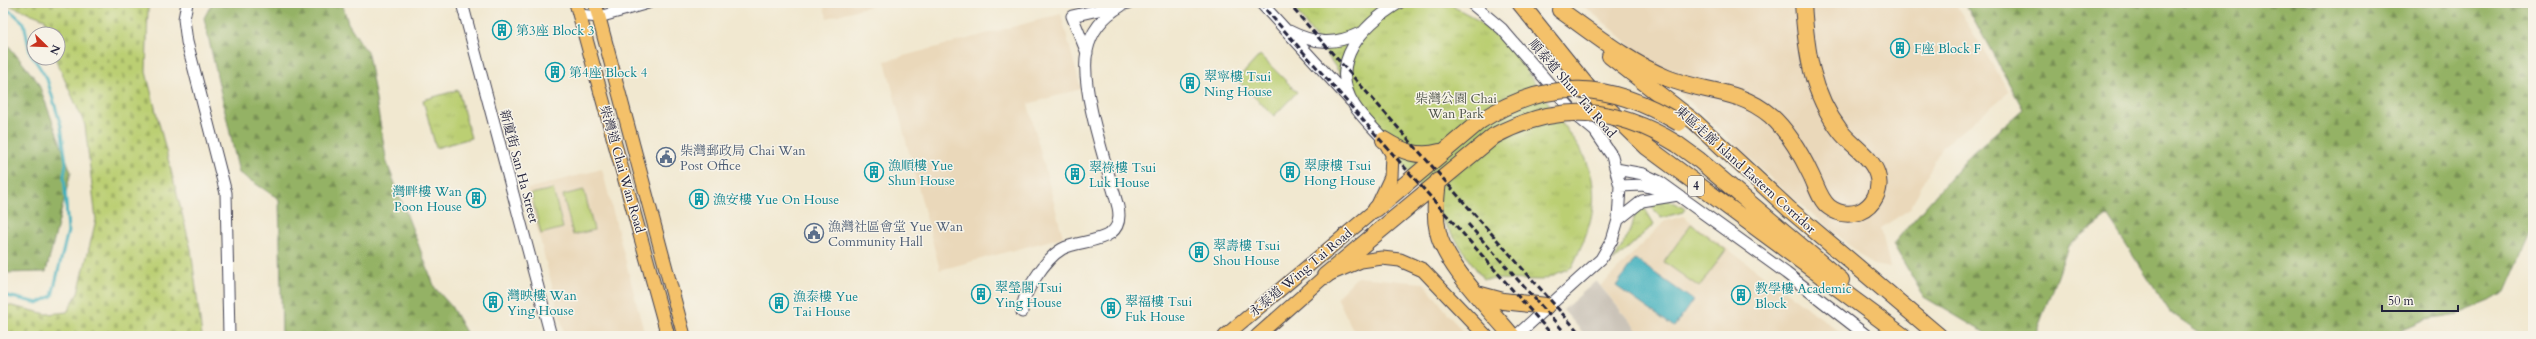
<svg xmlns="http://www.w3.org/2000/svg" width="2536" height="339" viewBox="0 0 2536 339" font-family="Cardo,'Noto Serif TC',serif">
	<defs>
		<pattern id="grass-tufts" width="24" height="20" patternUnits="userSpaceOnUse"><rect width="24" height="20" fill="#bbcf73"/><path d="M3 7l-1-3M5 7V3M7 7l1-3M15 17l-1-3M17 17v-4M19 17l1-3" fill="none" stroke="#a0b164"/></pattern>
		<pattern id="forest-firs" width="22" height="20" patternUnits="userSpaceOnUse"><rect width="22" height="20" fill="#94b265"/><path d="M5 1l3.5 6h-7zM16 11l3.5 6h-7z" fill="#789054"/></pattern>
		<pattern id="cemetery-stones" width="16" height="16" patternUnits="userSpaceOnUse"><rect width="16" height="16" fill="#bbcf73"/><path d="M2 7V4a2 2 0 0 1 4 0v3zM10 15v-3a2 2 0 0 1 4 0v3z" fill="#a0b164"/></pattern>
	</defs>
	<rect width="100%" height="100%" fill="#f7f3e8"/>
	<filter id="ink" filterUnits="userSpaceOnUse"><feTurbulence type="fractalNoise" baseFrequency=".025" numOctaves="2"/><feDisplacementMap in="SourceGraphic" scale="8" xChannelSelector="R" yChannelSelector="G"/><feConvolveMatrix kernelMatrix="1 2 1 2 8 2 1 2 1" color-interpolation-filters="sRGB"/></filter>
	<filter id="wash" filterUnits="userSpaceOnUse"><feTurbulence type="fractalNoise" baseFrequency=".012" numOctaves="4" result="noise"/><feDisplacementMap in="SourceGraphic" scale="16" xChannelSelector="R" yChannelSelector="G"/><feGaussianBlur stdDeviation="0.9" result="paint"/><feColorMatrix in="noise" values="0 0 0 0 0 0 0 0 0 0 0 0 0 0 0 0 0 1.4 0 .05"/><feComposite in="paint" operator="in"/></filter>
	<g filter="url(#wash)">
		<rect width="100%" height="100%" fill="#f1e8d0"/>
		<path fill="#ead8ba" d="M823,3h58l-54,15z
			M1580,3h375l54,89 -68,56 -31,61 -29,19 9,40 -17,-3 -95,-80 -161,-152z
			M1061,14l20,75 -53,15 35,133 -123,33 -55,-209z
			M602,169l43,167h-80l-38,-147z
			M1683,216l126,93 37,27h-204l-41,-50 64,-65z
			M1357,277l67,6 42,53h-110l-19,-39z"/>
		<path fill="#cac3b8" d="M1596,281l46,55h-56l-23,-26z"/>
		<path fill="url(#grass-tufts)" stroke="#6e7857" d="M1291,3h163v4l17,9 40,32 74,109c18,42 5,71 -13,110l-30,13 -59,-1z
			M458,90l13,48 -35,10 -13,-48z
			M1667,200l18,8 -2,4 -22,6 -12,-14z
			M1644,207l10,17 -41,38 18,-32 5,-19z"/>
		<path fill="url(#forest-firs)" stroke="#5b6a50" d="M212,3h130l6,20 20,31 19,109 48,125 16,18 17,30h-186l-3,-137 -40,-26 -35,-155z
			M1965,3h568v230l-3,1 -25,58 -15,9 -32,13 -32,5 -39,17h-182l-35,-24 -63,-96 -39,30 -33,90h-45l-66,-39 -31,-53 79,-91 51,-44z
			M3,39l35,43 33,90 -25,100 -43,1z"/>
		<path fill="url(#cemetery-stones)" stroke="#6e7857" d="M3,3h148l-3,6 -2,63 45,177 11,87h-199v-32l44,10 20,-2 11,-19 18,-73 -11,-95 -30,-67h3v-24h-10l-3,-15z"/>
		<path fill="#bbcf73" stroke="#6e7857" d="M1260,55l37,37 -23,24 -37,-36z
			M553,189l10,39 -22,6 -10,-40z
			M584,190l10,40 -21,5 -10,-40z
			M1691,224l35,26 -27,37 -35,-25z"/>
		<path fill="#41b0be" stroke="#32697c" d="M1635,259l58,41 -19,27 -58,-41z"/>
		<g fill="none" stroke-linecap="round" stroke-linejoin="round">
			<path stroke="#41b0be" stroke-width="3" d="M3,8l10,5 11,10 6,29 17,27 14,47 5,37 -2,13 4,55 -16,65 -14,7 -35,-8"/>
		</g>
	</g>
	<g filter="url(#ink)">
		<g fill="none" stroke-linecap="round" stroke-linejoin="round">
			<g stroke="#414051" stroke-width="13">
				<path id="minor" d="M187,3l-3,16 3,23 39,151 3,143
					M462,3l89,333
					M1261,3l90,98
					M1471,3l31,26 76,88 17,14 17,25 8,30 -2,34 -6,20 -11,19 -85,77
					M579,15l20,2 49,-14
					M1289,31c25,13 46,14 71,2
					M1087,53l-15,-37 57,-13
					M1384,140c-9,-11 -22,-22 -30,-35 -27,-43 10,-81 45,-102
					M1616,169l27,5 17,8 126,91 81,63
					M1620,186l22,-1 26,7
					M1618,220l24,-19 36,-6
					M1022,312c-1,-17 24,-54 40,-63 21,-11 64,-4 56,-42 -10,-38 -39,-119 -31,-156 4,-20 17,-35 34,-45"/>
			</g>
			<g stroke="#414051" stroke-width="15">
				<path id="major" d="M576,3l92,333
					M595,3l89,333
					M1225,336l151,-127 15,-32 1,-23 -8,-14
					M1257,336l68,-60 36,-15 21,-3 18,2 23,10 63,66"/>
			</g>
			<g stroke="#414051" stroke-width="18">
				<path id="highway" d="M1520,3l73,91 54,53 256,189
					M1560,10c34,24 68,52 107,68 37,15 71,10 104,38 18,16 30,38 40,59 5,10 9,25 18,32 9,7 20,8 30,5 15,-6 23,-23 18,-38 -5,-17 -26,-29 -36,-42 -30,-39 -35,-82 -38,-129
					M1610,56l85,66 94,87 150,127
					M1384,140c19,12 35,18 56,12
					M1677,144l22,16 142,120
					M1438,181c-2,17 -4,34 0,51 7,33 52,77 74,104
					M1376,209l104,-88
					M1325,276l169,-140
					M1477,294l26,7 43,5"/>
			</g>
			<use href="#minor" stroke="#fff" stroke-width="11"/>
			<use href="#major" stroke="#f4c16a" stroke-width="13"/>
			<use href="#highway" stroke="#f4c16a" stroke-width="16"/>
			<path stroke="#22223b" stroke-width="3" stroke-dasharray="6 3" stroke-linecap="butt" d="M1260,3l293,333
				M1288,3l294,333
				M1468,224l100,112"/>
			<g stroke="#414051" stroke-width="18" stroke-linecap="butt">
				<path id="highway-bridge" d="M1480,121c70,-44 129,-40 199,2
					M1494,136c64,-34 122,-30 183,8"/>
			</g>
			<use href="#highway-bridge" stroke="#f4c16a" stroke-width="16"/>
		</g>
	</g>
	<defs>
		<g id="building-ring" transform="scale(1)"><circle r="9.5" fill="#f7f3e8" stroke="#0f9aa8" stroke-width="1.5"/><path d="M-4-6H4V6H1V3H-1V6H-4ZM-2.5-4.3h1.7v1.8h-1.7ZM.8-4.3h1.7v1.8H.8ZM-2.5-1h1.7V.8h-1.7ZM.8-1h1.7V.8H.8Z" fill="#0f9aa8"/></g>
		<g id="civic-ring" transform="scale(1)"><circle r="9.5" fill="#f7f3e8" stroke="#5c6f8a" stroke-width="1.5"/><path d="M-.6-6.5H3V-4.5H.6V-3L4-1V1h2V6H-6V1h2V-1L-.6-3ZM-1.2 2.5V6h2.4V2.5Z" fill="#5c6f8a"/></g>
	</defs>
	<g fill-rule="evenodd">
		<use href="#building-ring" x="502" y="30"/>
		<use href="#building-ring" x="1900" y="48"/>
		<use href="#building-ring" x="555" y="72"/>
		<use href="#building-ring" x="1190" y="83"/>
		<use href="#civic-ring" x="666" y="157"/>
		<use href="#building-ring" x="874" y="172"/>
		<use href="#building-ring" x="1290" y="172"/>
		<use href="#building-ring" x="1075" y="174"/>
		<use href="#building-ring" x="476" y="198"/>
		<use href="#building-ring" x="699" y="199"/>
		<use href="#civic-ring" x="814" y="233"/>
		<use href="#building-ring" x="1199" y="252"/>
		<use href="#building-ring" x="981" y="294"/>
		<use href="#building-ring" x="1741" y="295"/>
		<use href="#building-ring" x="493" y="302"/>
		<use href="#building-ring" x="779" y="303"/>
		<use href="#building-ring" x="1111" y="308"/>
	</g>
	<g text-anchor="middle" stroke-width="3" stroke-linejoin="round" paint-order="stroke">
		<rect fill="#f7f3e8" stroke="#62616f" stroke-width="1" x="1688" y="176" width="16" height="20" rx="3"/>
		<g font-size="12" font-weight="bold" fill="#22223b">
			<text x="1696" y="190">4</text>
		</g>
		<g font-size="13" fill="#0d838f" stroke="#f7f3e8" text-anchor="start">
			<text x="516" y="35">第3座 Block 3</text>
			<text x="1914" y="53">F座 Block F</text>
			<text x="569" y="77">第4座 Block 4</text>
			<text x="1204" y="81">翠寧樓 Tsui<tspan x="1204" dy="15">Ning House</tspan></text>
			<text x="888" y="170">漁順樓 Yue<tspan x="888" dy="15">Shun House</tspan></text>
			<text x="1304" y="170">翠康樓 Tsui<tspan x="1304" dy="15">Hong House</tspan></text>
			<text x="1089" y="172">翠祿樓 Tsui<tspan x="1089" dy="15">Luk House</tspan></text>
			<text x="462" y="196" text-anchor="end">灣畔樓 Wan<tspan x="462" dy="15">Poon House</tspan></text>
			<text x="713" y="204">漁安樓 Yue On House</text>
			<text x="1213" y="250">翠壽樓 Tsui<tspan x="1213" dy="15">Shou House</tspan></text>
			<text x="995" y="292">翠瑩閣 Tsui<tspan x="995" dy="15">Ying House</tspan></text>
			<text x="1755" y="293">教學樓 Academic<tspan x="1755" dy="15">Block</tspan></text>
			<text x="507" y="300">灣映樓 Wan<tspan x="507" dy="15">Ying House</tspan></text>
			<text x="793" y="301">漁泰樓 Yue<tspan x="793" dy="15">Tai House</tspan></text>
			<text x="1125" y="306">翠福樓 Tsui<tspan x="1125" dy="15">Fuk House</tspan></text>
		</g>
		<g font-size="13" fill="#22223b" stroke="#f7f3e8">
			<text transform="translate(1573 88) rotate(49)" y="5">順泰道 Shun Tai Road</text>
			<text transform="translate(520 166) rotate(75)" y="5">新廈街 San Ha Street</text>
			<text transform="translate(623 169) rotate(74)" y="5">柴灣道 Chai Wan Road</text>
			<text transform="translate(1746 169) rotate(42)" y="5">東區走廊 Island Eastern Corridor</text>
			<text transform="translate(1300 272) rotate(-40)" y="5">永泰道 Wing Tai Road</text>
		</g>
		<g font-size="13" fill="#50564c" stroke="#f7f3e8">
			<text x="1456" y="103">柴灣公園 Chai<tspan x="1456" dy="15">Wan Park</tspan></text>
		</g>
		<g font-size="13" fill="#4e5e75" stroke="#f7f3e8" text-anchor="start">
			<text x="680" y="155">柴灣郵政局 Chai Wan<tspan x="680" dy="15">Post Office</tspan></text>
			<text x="828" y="231">漁灣社區會堂 Yue Wan<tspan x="828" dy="15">Community Hall</tspan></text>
		</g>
	</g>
	<rect width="2536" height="339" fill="none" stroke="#f7f3e8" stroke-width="16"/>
	<g transform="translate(46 46) rotate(113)"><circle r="19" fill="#f7f3e8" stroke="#a29fa3"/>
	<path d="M0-3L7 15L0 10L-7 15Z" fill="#c8321e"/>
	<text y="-6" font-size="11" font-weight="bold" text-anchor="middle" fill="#22223b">N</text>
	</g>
	<path d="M2382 305v6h76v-6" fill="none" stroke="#22223b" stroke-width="2"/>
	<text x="2388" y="305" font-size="12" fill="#22223b" stroke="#f7f3e8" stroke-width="3" paint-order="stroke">50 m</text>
</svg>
